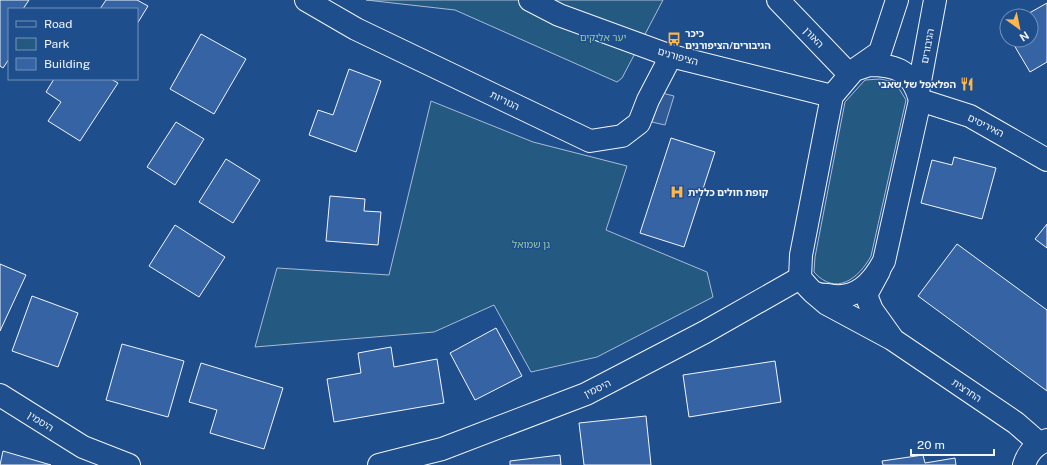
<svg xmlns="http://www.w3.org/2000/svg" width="1047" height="465" viewBox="0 0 1047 465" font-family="'Public Sans','Noto Sans Hebrew',sans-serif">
	<rect width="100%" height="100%" fill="#1f4e8c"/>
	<path fill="#245a82" stroke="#a8bbd7" d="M366,0h297l-41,78 -5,4 -162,-72z
		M880,79l15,3 11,18 -35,156c-12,22 -35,41 -57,16l1,-15 30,-155 20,-22z
		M431,101l102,41 94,24 -21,64 101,42 6,25 -116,60 -66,15 -37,-67 -60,27 -179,15 22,-79 112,7z"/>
	<path fill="#305b95" stroke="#a8bbd7" d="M662,93l12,3 -9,29 -13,-3z"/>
	<path fill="#3563a3" stroke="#f2f6ff" d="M0,0h29l-6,9h-14v50l-6,9 -3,-2z
		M106,0h31l11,6 -11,18v-15h-37z
		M1047,3v59l-17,10 -19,-32h20v-24h-7z
		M201,34l45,25 -32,55 -44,-25z
		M349,69l32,12 -25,71 -47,-17 9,-25 15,5z
		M54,79h57l7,4 -38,58 -32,-20 13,-19 -15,-10z
		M176,122l28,17 -29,46 -28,-18z
		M671,138l44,14 -31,95 -44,-14z
		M954,157l42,11 -14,51 -61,-16 11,-43 20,5z
		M226,159l34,21 -27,43 -34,-21z
		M330,196l35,3 -1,12 17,1 -3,33 -52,-4z
		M1047,224v24l-12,-9z
		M175,225l50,32 -26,40 -50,-31z
		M957,244l90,66v81l-129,-95z
		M0,264l26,11 -26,56z
		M32,296l46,17 -20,54 -46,-16z
		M496,328l26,48 -47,24 -25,-47z
		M122,344l62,17 -16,56 -62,-17z
		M391,347l3,20 43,-8 7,44 -110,19 -7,-43 34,-6 -3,-20z
		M775,361l6,41 -92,15 -6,-42z
		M201,363l82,25 -19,61 -54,-16 7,-23 -28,-8z
		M646,416l5,49h-67l-5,-42z
		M3,451l48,14h-51z
		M560,455l1,10h-51v-4z
		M923,455l2,8 30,-5 1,7h-73l-1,-4z"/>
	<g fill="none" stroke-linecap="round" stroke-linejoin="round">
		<g stroke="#f2f6ff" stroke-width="24">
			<path id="street" d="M306,0l50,29 234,112 32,-5 17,-13 9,-23 23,-44
				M530,0l29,15 112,41 161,40
				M778,0l71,74
				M920,100l50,16 77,44
				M879,271l-13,24 6,15 20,28
				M814,293l13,11 65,35 124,84 23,20
				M0,395l83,52 46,18
				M379,465l63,-16 144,-55 119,-62 95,-54
				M1024,465c4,-13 11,-20 23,-25"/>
		</g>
		<g stroke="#f2f6ff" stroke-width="24">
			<path id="secondary" d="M869,65c28,0 43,6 51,35l-36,161c-12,22 -28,40 -56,34 -4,0 -11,-1 -15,-3 -5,-4 -9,-10 -13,-14l1,-23 31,-159 22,-26z
				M857,68l23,-16 17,-52
				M918,92l17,-92"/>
		</g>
		<use href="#street" stroke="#1f4e8c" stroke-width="22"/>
		<use href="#secondary" stroke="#1f4e8c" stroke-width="22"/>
	</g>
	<defs>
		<g id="bus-bare" transform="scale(1.08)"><path d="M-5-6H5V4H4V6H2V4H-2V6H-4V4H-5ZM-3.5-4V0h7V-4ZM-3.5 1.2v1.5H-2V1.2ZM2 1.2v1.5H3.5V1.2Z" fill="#ffb74d" stroke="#1f4e8c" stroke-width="2.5" paint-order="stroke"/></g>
		<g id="restaurant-bare" transform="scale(1.08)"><path d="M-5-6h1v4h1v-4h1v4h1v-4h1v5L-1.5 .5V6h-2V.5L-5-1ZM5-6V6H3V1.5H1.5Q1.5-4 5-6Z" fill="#ffb74d" stroke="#1f4e8c" stroke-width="2.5" paint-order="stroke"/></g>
		<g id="hospital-bare" transform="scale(1.08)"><path d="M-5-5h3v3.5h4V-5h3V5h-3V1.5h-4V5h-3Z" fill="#ffb74d" stroke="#1f4e8c" stroke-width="2.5" paint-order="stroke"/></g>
	</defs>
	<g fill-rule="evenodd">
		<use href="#bus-bare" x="674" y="39"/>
		<use href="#restaurant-bare" x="967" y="84"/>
		<use href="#hospital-bare" x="677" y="192"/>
	</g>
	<g text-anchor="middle" stroke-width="3" stroke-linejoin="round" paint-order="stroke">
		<g font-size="10" font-weight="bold" fill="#f2f6ff" stroke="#1f4e8c" text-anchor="start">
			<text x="685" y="37">כיכר<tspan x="685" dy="12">הגיבורים/הציפורנים</tspan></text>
			<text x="956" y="88" text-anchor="end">הפלאפל של שאבי</text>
			<text x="688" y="196">קופת חולים כללית</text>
		</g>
		<g font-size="10" fill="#97c8a6" stroke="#1f4e8c">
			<text x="603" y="41">יער אליקים</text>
			<text x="531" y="248">גן שמואל</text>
		</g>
		<g font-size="10" fill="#f2f6ff" stroke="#1f4e8c">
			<text transform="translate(814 37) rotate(46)" y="4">האורן</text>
			<text transform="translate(927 46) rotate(-80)" y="4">הגיבורים</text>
			<text transform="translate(678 56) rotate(16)" y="4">הציפורנים</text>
			<text transform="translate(505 100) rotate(26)" y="4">הנוריות</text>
			<text transform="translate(986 125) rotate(27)" y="4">האיריסים</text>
			<text transform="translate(597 388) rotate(-26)" y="4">היסמין</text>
			<text transform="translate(967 390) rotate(34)" y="4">החרצית</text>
			<text transform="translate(41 421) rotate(32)" y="4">היסמין</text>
		</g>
	</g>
	<rect x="8" y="8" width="130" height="72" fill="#1f4e8c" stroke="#7391ba"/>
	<rect x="16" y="21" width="20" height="6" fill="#1f4e8c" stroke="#7391ba"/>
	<text x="44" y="28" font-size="12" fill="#f2f6ff">Road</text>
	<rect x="16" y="38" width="20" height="12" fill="#245a82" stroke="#7391ba"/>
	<text x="44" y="48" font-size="12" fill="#f2f6ff">Park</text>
	<rect x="16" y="58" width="20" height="12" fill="#3563a3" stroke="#7391ba"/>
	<text x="44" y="68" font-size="12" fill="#f2f6ff">Building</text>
	<g transform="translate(1019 28) rotate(147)"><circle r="19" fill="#1f4e8c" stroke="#7391ba"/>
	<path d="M0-3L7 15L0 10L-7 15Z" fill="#ffb74d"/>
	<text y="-6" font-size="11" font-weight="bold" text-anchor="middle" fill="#f2f6ff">N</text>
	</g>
	<path d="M911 449v6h83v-6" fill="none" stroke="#f2f6ff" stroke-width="2"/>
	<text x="917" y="449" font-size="12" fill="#f2f6ff" stroke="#1f4e8c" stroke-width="3" paint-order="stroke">20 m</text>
</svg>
